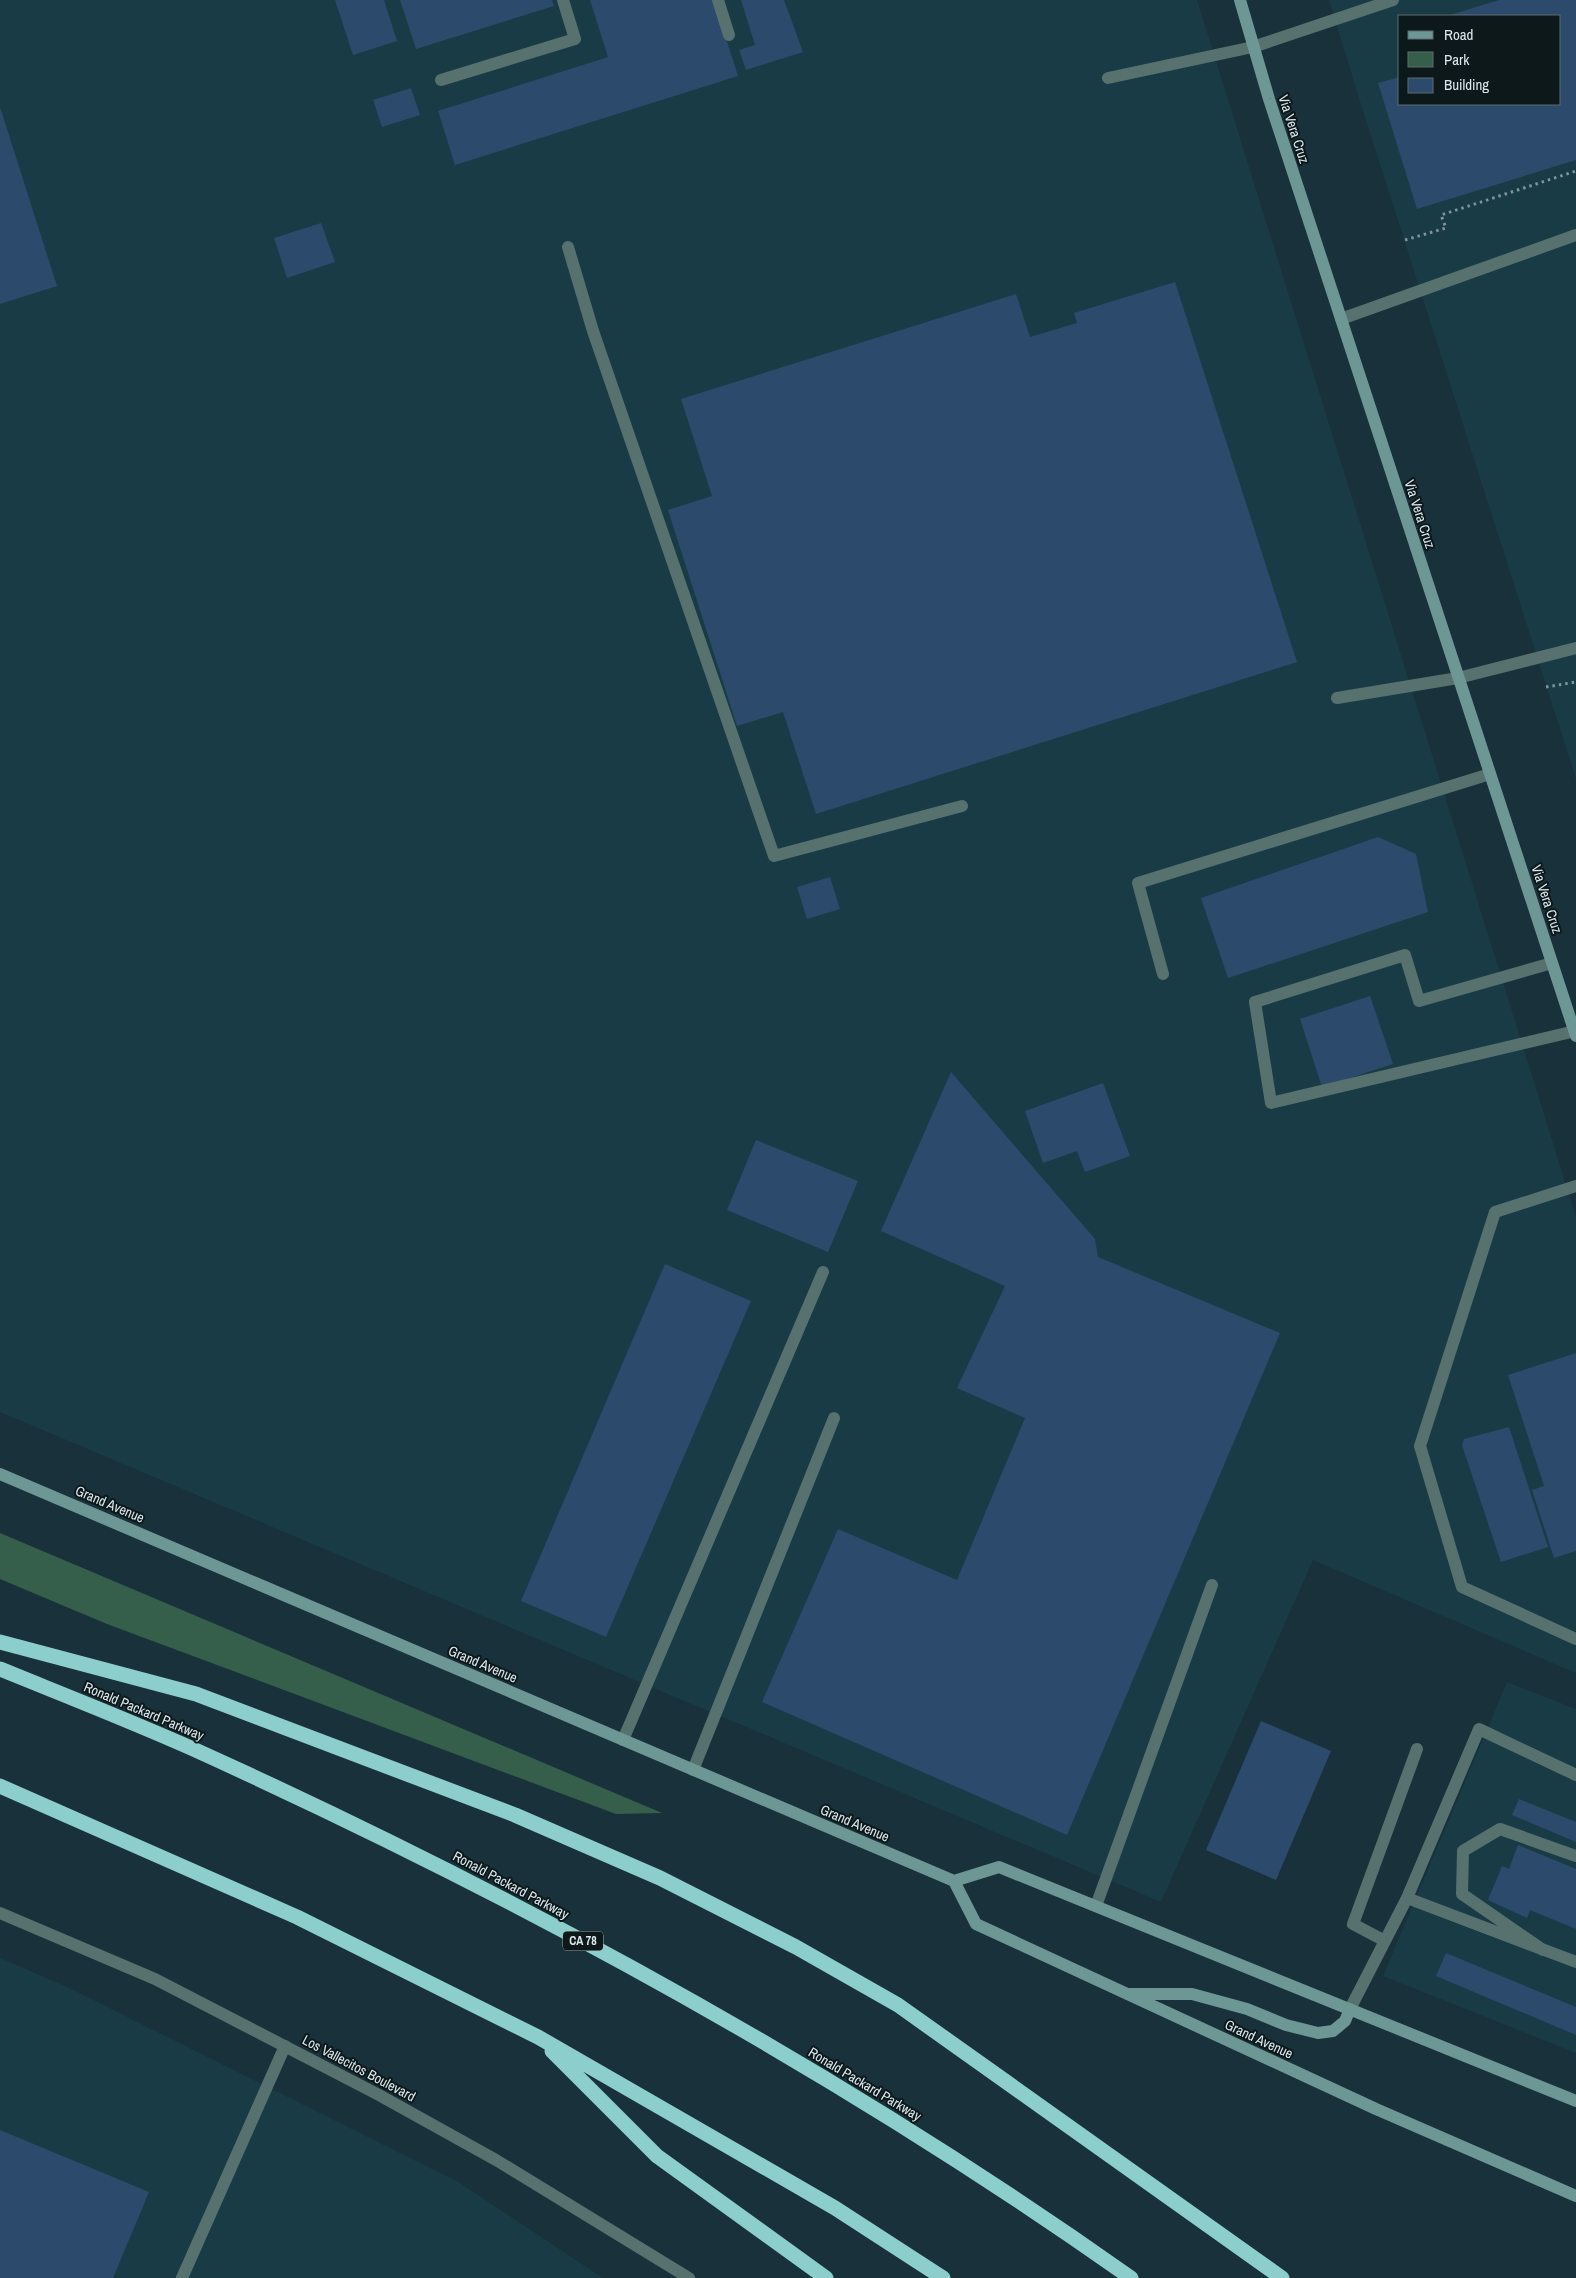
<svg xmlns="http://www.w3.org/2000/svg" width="1576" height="2278" viewBox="0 0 1576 2278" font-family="'Archivo Narrow',sans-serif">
	<rect width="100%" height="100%" fill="#19313a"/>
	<path fill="#193b46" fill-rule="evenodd" d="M0,0h1197l379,1217v456l-263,-113 -152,342 -1161,-490z
		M1329,0h247v779l-218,-684zM1400,16h160v88h-160z
		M1507,1682l69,27v344l-193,-77z
		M0,1958l65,28 393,196 145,96h-603z"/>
	<path fill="#365f4b" d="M0,1533l662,280 -46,1 -509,-190 -107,-45z"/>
	<path fill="#2c4a6c" d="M335,0h49l13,41 -44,14z
		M400,0h152l2,6 -138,43z
		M590,0h124l24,76 -283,89 -17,-54 170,-54z
		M741,0h43l19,52 -57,18 -7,-20 16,-5z
		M1499,0h77v160l-159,49 -39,-126 22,-6v27h160v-88h-113z
		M411,88l9,27 -38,12 -9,-27z
		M0,107l57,179 -57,18z
		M321,223l14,39 -48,16 -13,-40z
		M1175,282l122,380 -481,152 -33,-102 -46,14 -69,-216 44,-14 -31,-97 335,-105 14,43 47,-14 -3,-10z
		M1378,837l38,17 12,58 -200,66 -27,-80z
		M830,877l10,32 -33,10 -10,-32z
		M1370,996l23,68 -71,23 -22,-68z
		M951,1072l144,167 3,18 182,76 -213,502 -305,-133 76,-173 119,51 68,-162 -68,-30 48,-102 -124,-55z
		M1103,1083l27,73 -45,16 -8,-21 -34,12 -18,-52z
		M756,1140l102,41 -30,71 -101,-42z
		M665,1264l86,37 -145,336 -85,-36z
		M1576,1353v198l-22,7 -22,-68 12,-4 -36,-111z
		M1509,1427l39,120 -47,15 -39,-117 2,-6z
		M1261,1721l70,30 -55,129 -70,-30z
		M1519,1799l57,23v20l-64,-27z
		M1518,1845l58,24v60l-46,-19 -3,8 -39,-18 14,-34 7,3z
		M1446,1953l130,54v28l-140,-59z
		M0,2130l149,62 -36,86h-113z"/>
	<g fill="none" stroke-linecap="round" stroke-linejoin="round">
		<path stroke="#80929a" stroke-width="3" stroke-dasharray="2.5 4" stroke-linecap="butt" d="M1405,240l41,-12 -5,-13 135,-44
			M1546,687l30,-5"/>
		<path stroke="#57716f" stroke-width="12" d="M718,0l11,35
			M1108,78l145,-31 140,-47
			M441,80l134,-41 -12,-39
			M568,247l25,84 181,525 188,-50
			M1341,319l235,-84
			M1337,698l121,-20 118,-30
			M1552,963l-133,38 -14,-46 -150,47 16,101 304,-72
			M1163,974l-25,-91 352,-109
			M1576,1186l-81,26 -75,234 42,141 114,52
			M623,1740l200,-468
			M693,1770l141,-352
			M1407,1898l169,64
			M1096,1906l116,-321
			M1385,1941l-32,-17 64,-175
			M1543,1950l-81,-56 1,-43 37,-22 76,27
			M1350,2009l57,-111 72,-169 97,46
			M182,2278l103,-232"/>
		<path stroke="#57716f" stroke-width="12" d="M0,1913l155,66 224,116 117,65 193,118"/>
		<path stroke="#6c9794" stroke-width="12" d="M1240,0l29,99 307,937
			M0,1474l954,407 22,43 400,185 200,87
			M954,1881l45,-14 577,234
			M1130,1994h62l55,15 39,16 32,8 15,-2 12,-10 5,-12"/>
		<path stroke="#8bcecb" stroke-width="15" d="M0,1642l196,52 319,121 145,63 136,69 102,58 384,273
			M0,1669c64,26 128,51 191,79 329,149 646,322 940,530
			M0,1786l297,131 241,120 297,171 108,70
			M552,2051l105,105 169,122"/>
	</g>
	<g text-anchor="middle" stroke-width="4" stroke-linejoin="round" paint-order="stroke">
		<rect fill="#0d181b" stroke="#9ca9ae" stroke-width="1" x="563" y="1931.5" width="40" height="19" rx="4"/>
		<g font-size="12" font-weight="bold" fill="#d9e7ed">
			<text x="583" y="1945">CA 78</text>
		</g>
		<g font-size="14" fill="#d9e7ed" stroke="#0d181b">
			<text transform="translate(1294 129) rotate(72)" y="5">Via Vera Cruz</text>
			<text transform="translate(1420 514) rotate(72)" y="5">Via Vera Cruz</text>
			<text transform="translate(1547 899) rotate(72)" y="5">Via Vera Cruz</text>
			<text transform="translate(110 1504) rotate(23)" y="5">Grand Avenue</text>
			<text transform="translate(483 1664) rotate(23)" y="5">Grand Avenue</text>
			<text transform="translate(144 1711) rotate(23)" y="5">Ronald Packard Parkway</text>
			<text transform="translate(855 1823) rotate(23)" y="5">Grand Avenue</text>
			<text transform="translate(511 1885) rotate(28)" y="5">Ronald Packard Parkway</text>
			<text transform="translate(1259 2039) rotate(25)" y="5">Grand Avenue</text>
			<text transform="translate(359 2068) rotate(28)" y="5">Los Vallecitos Boulevard</text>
			<text transform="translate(865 2084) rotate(31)" y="5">Ronald Packard Parkway</text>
		</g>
	</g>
	<rect x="1398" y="15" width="162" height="90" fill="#0d181b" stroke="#5f6b6f"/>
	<rect x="1408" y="31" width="25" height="8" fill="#6c9794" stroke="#5f6b6f"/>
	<text x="1444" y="40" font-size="15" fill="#d9e7ed">Road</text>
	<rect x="1408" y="52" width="25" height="15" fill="#365f4b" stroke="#5f6b6f"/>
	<text x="1444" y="65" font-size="15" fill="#d9e7ed">Park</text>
	<rect x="1408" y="78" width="25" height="15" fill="#2c4a6c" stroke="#5f6b6f"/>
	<text x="1444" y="90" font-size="15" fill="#d9e7ed">Building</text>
</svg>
